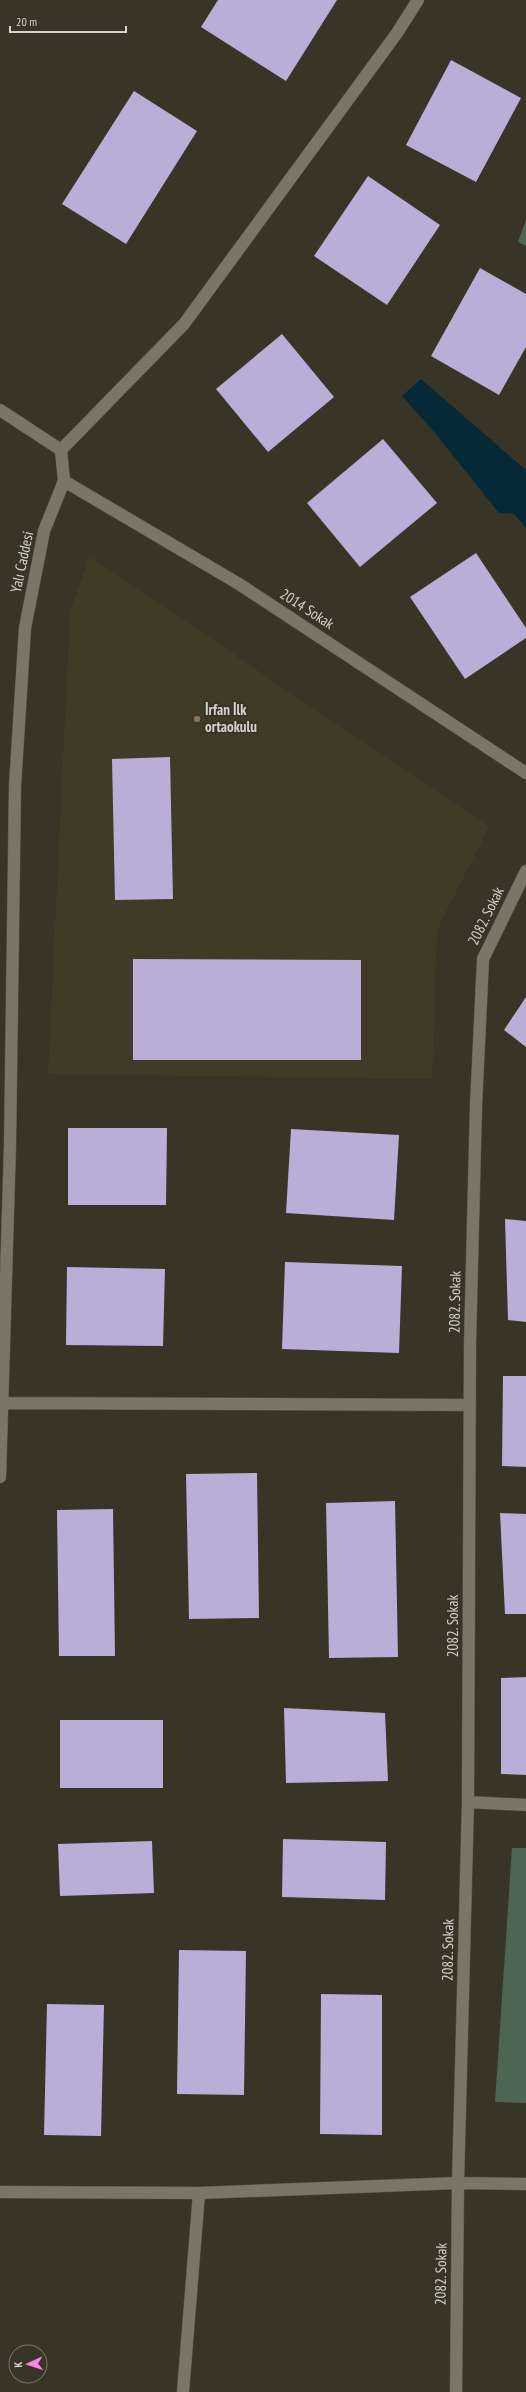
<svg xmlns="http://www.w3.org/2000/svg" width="526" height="2392" viewBox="0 0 526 2392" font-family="'PT Sans Narrow',sans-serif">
	<rect width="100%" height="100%" fill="#383527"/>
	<path fill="#3f3b26" d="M90,557l399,270 -52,103 -5,149 -384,-5 22,-463z"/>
	<path fill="#4c6652" d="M526,220v26l-8,-4z
		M512,1848h14v255l-31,-1z"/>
	<path fill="#062938" d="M421,379l105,91v58l-12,-14 -15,-1 -65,-81 -32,-36z"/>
	<path fill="#b9aed7" d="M218,0h119l-51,81 -85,-54z
		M451,60l70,38 -45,84 -70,-37z
		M134,91l63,40 -71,113 -64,-40z
		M368,176l72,49 -53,80 -73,-49z
		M480,268l46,26v53l-27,48 -68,-39z
		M282,334l52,63 -66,55 -52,-63z
		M383,439l54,64 -77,64 -53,-64z
		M476,553l50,75v10l-61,41 -55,-82z
		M170,757l3,142 -58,1 -3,-141z
		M133,959l228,1v100h-228z
		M526,997v50l-22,-17z
		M68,1128h99l-1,77h-98z
		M291,1129l108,6 -5,85 -108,-7z
		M505,1219l21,2v101l-18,-2z
		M285,1262l117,4 -3,87 -117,-4z
		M67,1267l98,2 -2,77 -97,-1z
		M503,1376h23v91l-24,-1z
		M257,1473l2,145 -70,1 -3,-145z
		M395,1501l3,156 -69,1 -3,-155z
		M113,1509l2,147h-56l-2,-146z
		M500,1513l26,1v100h-21z
		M526,1677v98l-25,-1v-96z
		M284,1708l101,5 3,68 -102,2z
		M60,1720h103v68h-103z
		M283,1839l103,3 -1,58 -103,-3z
		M152,1841l2,52 -94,3 -2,-52z
		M179,1950l67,1 -2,144 -67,-1z
		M321,1994l61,1v140l-62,-1z
		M47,2004l57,1 -3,131 -57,-1z"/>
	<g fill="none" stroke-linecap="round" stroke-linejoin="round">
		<g stroke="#565347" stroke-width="13">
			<path id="street" d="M0,410l61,40 3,31 -20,50 -19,97 -10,158 -5,359 -10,332
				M61,450l123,-126 213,-291 21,-33
				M64,481l175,103 287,189
				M0,1403l470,2
				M468,1802l58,3
				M0,2192l199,1 259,-10 68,1
				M183,2392l16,-199
				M456,2392l2,-209 10,-381 2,-459 6,-237 7,-147 43,-88"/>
		</g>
		<use href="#street" stroke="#797666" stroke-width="12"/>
	</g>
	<circle fill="#8d6e63" stroke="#383527" stroke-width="1.5" cx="197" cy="719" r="4"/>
	<g text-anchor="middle" stroke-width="4" stroke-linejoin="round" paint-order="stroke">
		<g font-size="15" fill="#d5d3cb" stroke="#383527">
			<text transform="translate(22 562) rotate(-78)" y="5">Yalı Caddesi</text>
			<text transform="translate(307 609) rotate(33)" y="5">2014 Sokak</text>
			<text transform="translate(486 916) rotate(-64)" y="5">2082. Sokak</text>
			<text transform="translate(455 1302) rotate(-89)" y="5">2082. Sokak</text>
			<text transform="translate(453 1626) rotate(-90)" y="5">2082. Sokak</text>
			<text transform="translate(448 1950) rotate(-89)" y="5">2082. Sokak</text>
			<text transform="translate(441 2274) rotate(-89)" y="5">2082. Sokak</text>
		</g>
		<g font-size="15" font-weight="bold" fill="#d5d3cb" stroke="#383527" text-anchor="start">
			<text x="205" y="715">İrfan İlk<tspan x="205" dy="17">ortaokulu</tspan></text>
		</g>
	</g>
	<g transform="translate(28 2364) rotate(267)"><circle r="19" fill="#383527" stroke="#777469"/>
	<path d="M0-3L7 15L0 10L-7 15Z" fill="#f788eb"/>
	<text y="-6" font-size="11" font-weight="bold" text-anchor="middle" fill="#d5d3cb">K</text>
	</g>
	<path d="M10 26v6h116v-6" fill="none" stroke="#d5d3cb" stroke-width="2"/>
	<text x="16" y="26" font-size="12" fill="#d5d3cb" stroke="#383527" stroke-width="3" paint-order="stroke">20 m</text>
</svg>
